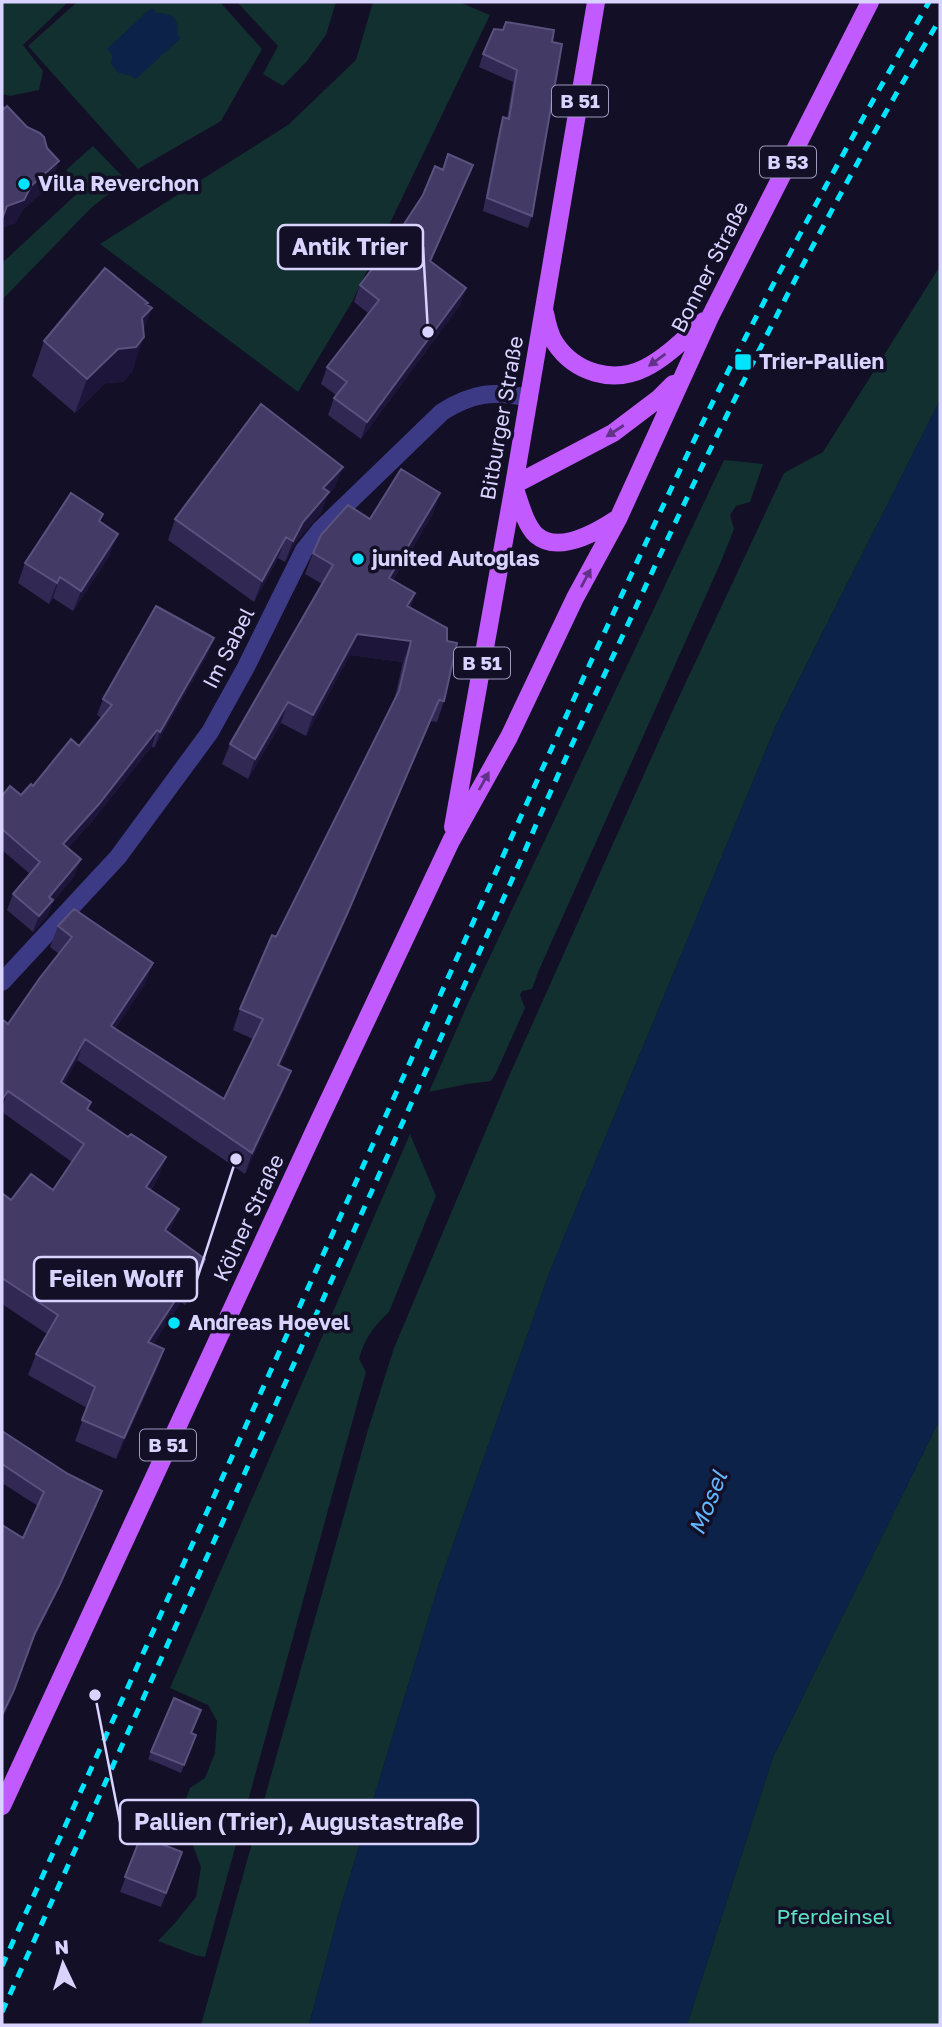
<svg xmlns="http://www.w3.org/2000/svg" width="942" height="2027" viewBox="0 0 942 2027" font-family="'Golos Text',sans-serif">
	<rect width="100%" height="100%" fill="#130f26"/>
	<path fill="#12302f" d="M2,2h63l1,2 -43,41 20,26 -4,19 -29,6 -8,-2z
		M77,2h143l42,47 -41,72 -83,48 -110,-123z
		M237,2h99l-10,33 -19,26 -24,25 -20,-12 15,-28z
		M373,2h86l31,13 -138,287 -54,90 -198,-148 188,-119 68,-65z
		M93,146l33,34 -35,28 -89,92v-37l80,-74 -16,-19z
		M940,266v134l-162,321 -228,550 -112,316 -98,322 -31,116h-108l166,-592 27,-85 112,-265 165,-369 113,-241 39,-21z
		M724,460l39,4 -13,38 -14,4 -6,9 4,14 -14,35 -181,406 -7,19 -10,2 -2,4 5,13 -29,65 -5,8 -24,3 -38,8 41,-93z
		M410,1134l26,62 -47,116c-15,14 -25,27 -30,47l7,13 -161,585 -10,-2 -37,-14 17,-18 21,-26 5,-30 -20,-54 9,-25 15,-10 10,-25 2,-32 -9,-16 -38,-17z
		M940,1419v606h-253l86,-268z"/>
	<path fill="#0c2248" d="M151,8l6,5c15,0 23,6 20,21l4,4 -45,41c-10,-8 -17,0 -25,-16l2,-8 -6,-6z
		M940,400v1019l-167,338 -86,268h-378l31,-116 98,-322 112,-316 228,-550z"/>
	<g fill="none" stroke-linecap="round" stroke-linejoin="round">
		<path stroke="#3d3a85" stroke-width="18" d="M2,982l116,-125 92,-125 36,-65 58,-117 16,-20 122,-118c30,-19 52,-22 87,-14"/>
		<path stroke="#c25bff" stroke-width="18" d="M545,313c2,10 4,21 10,30 20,30 58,41 90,25 22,-11 41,-31 59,-47
			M514,485l99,-52 45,-34 15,-15
			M515,489c5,14 10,35 21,46 22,19 59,-2 79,-15
			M453,827l61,-342 82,-483
			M2,1806l315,-681 134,-284 58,-104 66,-139 43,-79 92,-202 160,-315"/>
		<path stroke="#00e5ff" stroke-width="5" stroke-dasharray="10 9" stroke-linecap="butt" d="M2,1966l585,-1296c50,-107 98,-215 152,-320 61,-118 124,-234 190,-348
			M2,2012l522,-1159c35,-83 74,-164 112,-246 92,-200 191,-399 304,-588"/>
	</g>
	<path fill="#312854" d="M503,30h51l-22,186 -4,12 -45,-17 16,-81 4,-13 4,1 6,-36 -34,-15 4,-13z
		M466,181l-35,81 35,26 -6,17 -99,134 -33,-24 6,-17 2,-3 -15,-11 6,-17 41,-54 -14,-11 6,-17z
		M147,305l-3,25 -12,42 -9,10 -18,1 -30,30 -43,-37 12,-35z
		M335,487l-8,9 -6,17 -26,30 -10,19 -7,-4 -24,44 -86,-62 7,-21z
		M103,514l-3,8 10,33 -37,56 -20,-13 -4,6 -31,-21 7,-20z
		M433,514l-40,66 22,13 -5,15 34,93 -7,21 -6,-1 -92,214 -59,131 11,5 -8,21 -38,82 -168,-114 -13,24 24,26 40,27 38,20 -8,21 -7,12 20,40 -2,3 36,26 -7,21 -13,25 -4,-3 -28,42 11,5 -7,21 -41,89 -41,-18 12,-33 -59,-33 8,-21 11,-20 -45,-30v-111l9,7 42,-10 19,-28 -70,-50v-90l6,2 51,-70 -9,-7 8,-21 87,58 -30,45 109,70 29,-60 -20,-9 7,-21 154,-308 9,-39 -53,-7 -44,81 -25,-13 -33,56 -26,-15 8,-20 92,-160 -17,-10 8,-21 57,-34z
		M208,654l-54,94 -2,-2 -59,74 -25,28 7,27 -22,27 -6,14 -14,16 -26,-22 6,-16 17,-20 -28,-24v-54l19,-1 58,-49 23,-28 -5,-3 6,-16z
		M2,1432l95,73 -43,94 -25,49 -20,57 -7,14v-194l21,13 15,-32 -36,-23z
		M192,1733l4,2 -15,38 -33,-14 3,-7z
		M141,1836l41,16 -21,55 -41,-15z"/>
	<path fill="#1d163a" d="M59,161l-8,24 -28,25 -8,14 -13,4v-9l5,-13z
		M473,165l-7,16 -42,97 6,-17z
		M466,288l-6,17 -99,134 6,-17z
		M148,303l-5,13 9,-8 -13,35 5,-6 -12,35 -9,10 -18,1 -30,30 12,-34z
		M343,467l-8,20 -8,9 -6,17 -26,30 -10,19 8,-21 10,-19 20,-34z
		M440,493l-7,21 -52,85 8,-21z
		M118,534l-8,21 -37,56 8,-20z
		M286,537l-8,21 -24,44 8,-21z
		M60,577l-7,21 -4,6 8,-21z
		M415,593l-8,21v-8z
		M357,634l54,7 -8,21 -53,-7 -44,81 7,-21z
		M214,638l-6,16 -54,94 6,-16z
		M439,700l-8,21 -92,214 -68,151 7,-21z
		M288,702l-7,21 -33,56 7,-20z
		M157,730l-5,16 -59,74 -36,40 6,-16z
		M81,859l-6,16 -22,27 -6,14 -14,16 6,-16 10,-19z
		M153,963l-8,21 -42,63 8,-21z
		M85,1039l-8,21 -23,43 7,-21z
		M291,1071l-8,21 -38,82 7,-21z
		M8,1091l-6,17v-8z
		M166,1157l-8,21 -19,29 7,-20z
		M179,1209l-8,21 -14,21 8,-21z
		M205,1259l-7,21 -13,25 8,-20z
		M188,1281l-7,21 -40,60 7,-20z
		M164,1349l-7,21 -41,89 8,-21z
		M102,1491l-5,14 -43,94 -25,49 6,-15z
		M14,1690l-5,15 -7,14v-4z"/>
	<path fill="#433a66" stroke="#5a527e" stroke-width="2" d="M506,22l48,8 -2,12 10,2 -30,172 -45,-18 16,-81 6,2 8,-49 -34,-16 11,-25 9,1z
		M2,106l2,3 3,-3 20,21 13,6 4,4 3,11 12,13 -28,25 -7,14 -17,6 -5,13z
		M448,154l25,11 -43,96 36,27 -99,134 -33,-24 13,-16 -20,-15 52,-67 -19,-15 33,-44 30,-46 12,-29 8,4z
		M105,268l43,35 -2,1 6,4 -10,10 2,19 -8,10 -18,2 -31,30 -43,-38z
		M261,404l82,63 -20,21 6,4 -26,30 -10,19 -7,-4 -24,44 -87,-62z
		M401,469l39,24 -51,85 26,15 -8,13 40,22v13l10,2 -13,58 -5,-1 -92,214 -69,151 13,6 -39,82 -167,-114 -24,43 30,20 -4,7 41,28 3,-3 35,23 -20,30 33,22 -14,21 40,29 -12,26 -5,-4 -40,61 16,7 -40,89 -42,-18 13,-33 -59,-33 22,-39 -56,-37v-85l9,7 20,-26 22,16 31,-46 -76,-53 -6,9v-78l1,-2 5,4 31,-45 33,-42 -14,-11 16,-17 79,54 -42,63 113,73 39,-80 -23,-10 32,-74 4,2 123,-246 12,-50 -54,-7 -44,81 -25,-13 -33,57 -25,-15 103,-179 -20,-12 8,-18 27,-30 22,14z
		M71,493l32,21 -4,7 19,13 -37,57 -21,-14 -3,6 -32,-20z
		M156,606l58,32 -54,94 -3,-2 -58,74 -36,40 18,15 -32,38 4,3 -14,16 -26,-22 27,-32 -38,-33v-33l8,-10 11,9 10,-11 2,2 38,-47 8,7 33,-41 -9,-6z
		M2,1431l66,43 34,17 -42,93 -25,49 -21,57 -12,25v-190l21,13 21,-46 -42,-28z
		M174,1698l27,12 -10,23 5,2 -12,30 -33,-13z
		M141,1836l41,16 -16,41 -41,-16z"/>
	<defs><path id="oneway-solid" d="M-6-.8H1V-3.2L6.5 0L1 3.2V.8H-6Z" transform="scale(1.75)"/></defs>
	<g fill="#623188">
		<use href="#oneway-solid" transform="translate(657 360) rotate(144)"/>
		<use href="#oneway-solid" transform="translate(615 431) rotate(147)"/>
		<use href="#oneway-solid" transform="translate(586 578) rotate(-62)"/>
		<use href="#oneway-solid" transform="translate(484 781) rotate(-61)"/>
	</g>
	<g fill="#00e5ff" stroke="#130f26" stroke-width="2.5">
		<circle cx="24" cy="184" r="7"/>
		<rect x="734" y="353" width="18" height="18" rx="3.5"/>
		<circle cx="358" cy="559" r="7"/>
		<circle cx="174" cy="1323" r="7"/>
	</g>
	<g text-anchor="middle" stroke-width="7" stroke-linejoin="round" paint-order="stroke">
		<g fill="#130f26" stroke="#9e99be" stroke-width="2">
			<rect x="552" y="85.5" width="56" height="31" rx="5"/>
			<rect x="760" y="146.5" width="56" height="31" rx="5"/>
			<rect x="454" y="647.5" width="56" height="31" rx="5"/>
			<rect x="140" y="1429.5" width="56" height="31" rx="5"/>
		</g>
		<g font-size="19" font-weight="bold" fill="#d9d4ff">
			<text x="580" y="108">B 51</text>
			<text x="788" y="169">B 53</text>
			<text x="482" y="670">B 51</text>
			<text x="168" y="1452">B 51</text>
		</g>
		<g font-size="21" font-weight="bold" fill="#d9d4ff" stroke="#130f26" text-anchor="start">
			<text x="38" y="191">Villa Reverchon</text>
			<text x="759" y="369">Trier-Pallien</text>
			<text x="372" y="566">junited Autoglas</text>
			<text x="188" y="1330">Andreas Hoevel</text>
		</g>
		<g font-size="21" fill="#d9d4ff" stroke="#130f26">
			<text transform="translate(710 267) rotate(-63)" y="7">Bonner Straße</text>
			<text transform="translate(502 418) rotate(-80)" y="7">Bitburger Straße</text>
			<text transform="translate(229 648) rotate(-63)" y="7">Im Sabel</text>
			<text transform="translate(249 1218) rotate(-65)" y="7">Kölner Straße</text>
		</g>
		<g font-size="21" fill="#5fe0c0" stroke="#130f26">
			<text x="834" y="1924">Pferdeinsel</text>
		</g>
		<g font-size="23" font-style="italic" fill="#62b6ff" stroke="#130f26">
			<text transform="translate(708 1503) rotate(-68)" y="8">Mosel</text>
		</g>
	</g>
	<path fill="none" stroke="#d9d4ff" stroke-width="2.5" d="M428 332L423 247M236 1159L197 1279M95 1695L120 1822"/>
	<g fill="#d9d4ff" stroke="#130f26" stroke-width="2.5">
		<circle cx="428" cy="332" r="7"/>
		<circle cx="236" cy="1159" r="7"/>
		<circle cx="95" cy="1695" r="7"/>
	</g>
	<g fill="#130f26" stroke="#d9d4ff" stroke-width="2.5">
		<rect x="278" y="225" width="145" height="44" rx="7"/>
		<rect x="34" y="1257" width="163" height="44" rx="7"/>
		<rect x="120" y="1800" width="358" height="44" rx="7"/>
	</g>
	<g font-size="23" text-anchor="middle" font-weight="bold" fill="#d9d4ff">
		<text x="350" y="255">Antik Trier</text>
		<text x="116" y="1287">Feilen Wolff</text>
		<text x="299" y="1830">Pallien (Trier), Augustastraße</text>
	</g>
	<rect width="942" height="2027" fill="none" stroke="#d9d4ff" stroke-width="7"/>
	<g transform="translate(63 1964) rotate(356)" stroke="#130f26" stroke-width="5" paint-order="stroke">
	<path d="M0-5L12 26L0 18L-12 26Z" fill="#d9d4ff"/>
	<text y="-10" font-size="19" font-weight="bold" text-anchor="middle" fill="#d9d4ff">N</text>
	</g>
</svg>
